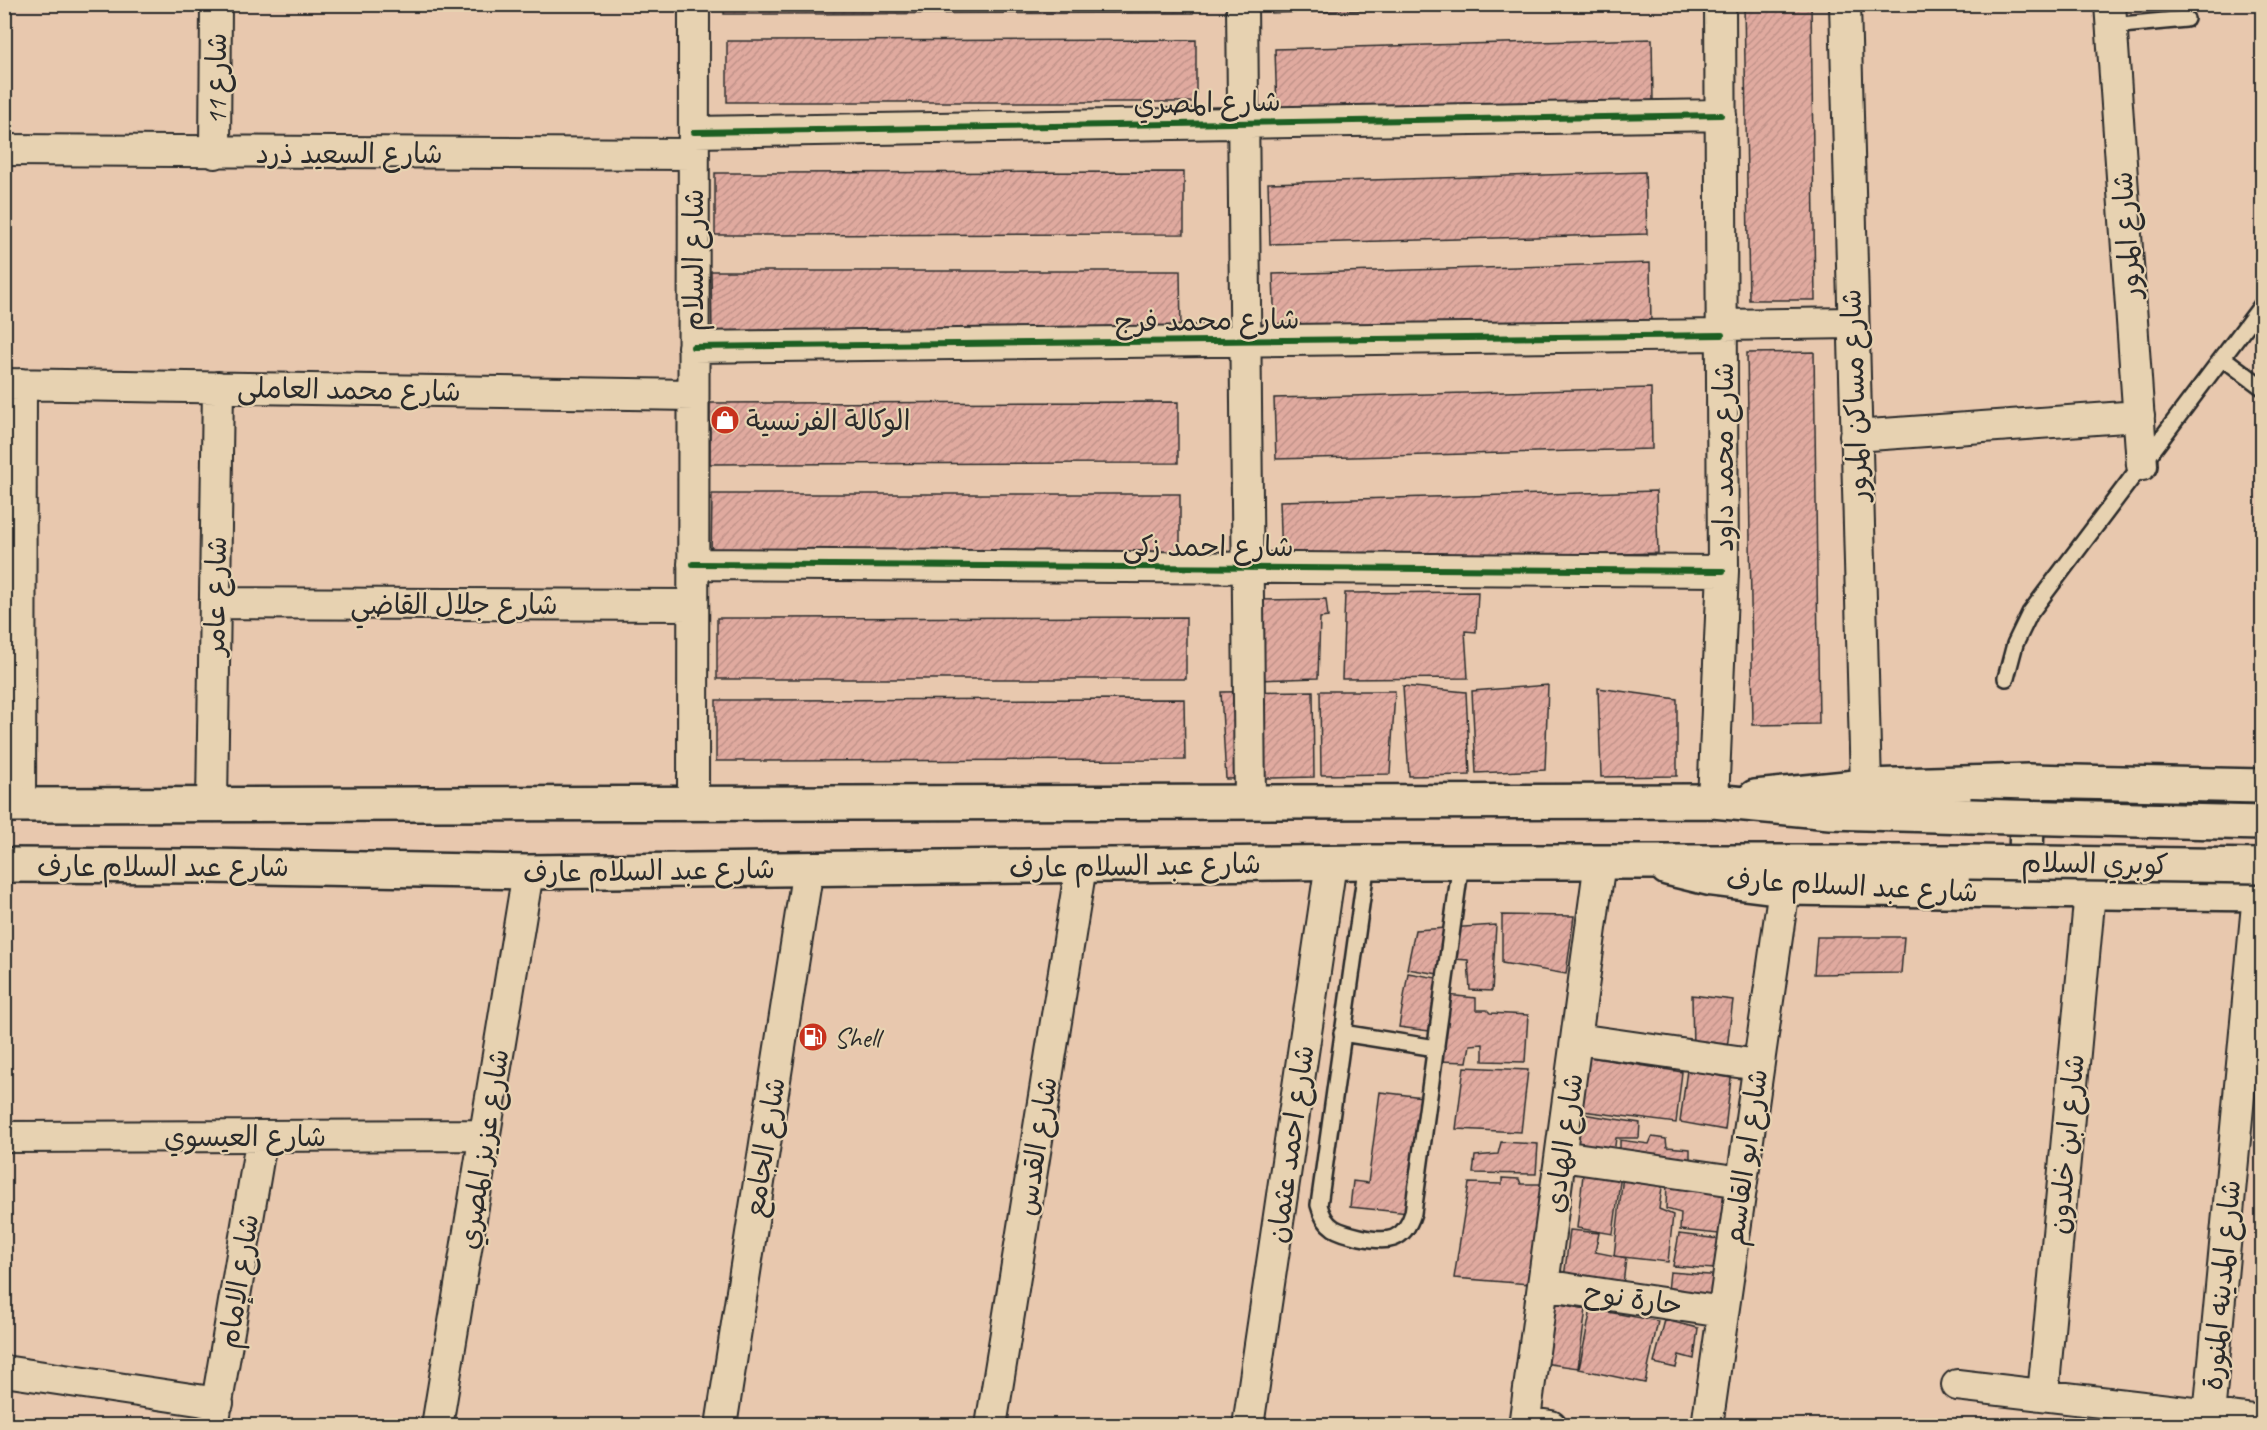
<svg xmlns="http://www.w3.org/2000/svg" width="2267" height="1430" viewBox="0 0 2267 1430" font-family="Caveat,'Playpen Sans Arabic',sans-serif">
	<defs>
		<pattern id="building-hatch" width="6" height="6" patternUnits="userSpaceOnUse" patternTransform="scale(1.5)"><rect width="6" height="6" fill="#e0aa9f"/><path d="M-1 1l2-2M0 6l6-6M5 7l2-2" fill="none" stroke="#c09289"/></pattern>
	</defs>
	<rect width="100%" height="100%" fill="#e8c8ae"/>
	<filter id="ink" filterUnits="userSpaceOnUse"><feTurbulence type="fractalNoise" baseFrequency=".0167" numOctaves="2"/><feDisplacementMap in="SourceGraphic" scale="12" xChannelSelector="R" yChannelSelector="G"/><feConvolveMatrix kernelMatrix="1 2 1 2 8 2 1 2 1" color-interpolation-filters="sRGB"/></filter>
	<g filter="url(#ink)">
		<path fill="url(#building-hatch)" stroke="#2b2b2b" stroke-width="1.5" d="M724,4h469v9l-469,1z
			M1272,4h312l-312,9z
			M1744,4h67l4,296h-66z
			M1652,39l1,62 -376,10 -2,-62z
			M1196,40v62h-469v-61z
			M1184,172v62l-469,1v-62z
			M1645,172l2,62 -377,10 -2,-61z
			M1650,263l1,62 -376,10 -2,-61z
			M711,271h469l1,61 -469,1z
			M1814,352l5,372 -66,1 -6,-372z
			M1651,388l1,61 -376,10 -2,-61z
			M1178,402v61l-468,1v-61z
			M1656,491l2,62 -376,10 -2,-62z
			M712,494h468v61l-469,1z
			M1478,592l-2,40 -11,-1 3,47 -126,1 3,-86z
			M1326,599l2,18 -8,1 -2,60 -60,2 -2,-80z
			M1186,617v62h-469v-61z
			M1548,685l-3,85 -69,3 -4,-82z
			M1403,686l63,6 4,83 -61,1z
			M1598,688l79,11v77l-76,1z
			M1313,691l1,86 -88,2 -5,-87z
			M1320,691h75l-5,83 -69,1z
			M1184,699l1,61 -469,1v-61z
			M1502,915l72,1 -8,58 -64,-11z
			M1496,925l-4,66 -22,-1 -2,-30 -29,-2v16l-32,-5 8,-39z
			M1817,937h87l-3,36 -87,1z
			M1408,973l29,5 -8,53 -30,-4z
			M1446,995l30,3v12h11l3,3 38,2 -3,47 -42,-1v-17l-13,1 -3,17 -29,-1z
			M1692,995l41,5 -7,56 -33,-6z
			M1583,1056l99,16 -6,51 -101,-13z
			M1464,1067l64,3 -7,62 -65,-3z
			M1687,1070l44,8 -6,52 -45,-8z
			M1380,1092l43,5 -14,116 -59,-6 3,-26 15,2z
			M1576,1113l64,10 -1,15h-23l-3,22 -42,-6z
			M1652,1137l14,2 1,8 23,2v21l-70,-10v-20l29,4z
			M1501,1142l37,2 -2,30 -63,-1 2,-17 23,-2z
			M1584,1166l37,8 -8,60 -36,-6z
			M1623,1175l40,5 -4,29 14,6 -5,47 -54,-6z
			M1502,1178l17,1 2,5h32l-10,101 -89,-7 15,-95 33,1z
			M1667,1182l57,10 -5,42 -39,-4 1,-17 -15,-4z
			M1570,1230l29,3 -4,19 31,6 -4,35 -59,-7z
			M1679,1234l40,5 -5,30 -41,-3z
			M1670,1272l52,4 -5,32 -50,-7z
			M1543,1301l43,8 -8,59 -42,-6z
			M1591,1309l67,12 -13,62 -66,-14z
			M1665,1320l33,8 -4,31 -15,-4 -3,13 -22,-5z"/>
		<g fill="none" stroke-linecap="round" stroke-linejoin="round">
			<g stroke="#2b2b2b" stroke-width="20">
				<path id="lane" d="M2111,26l75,-7
					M2223,358l39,29
					M2006,678l9,-34 15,-31 232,-308
					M1367,862l-48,343c6,24 19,27 41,32 27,6 44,5 53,-24l48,-351
					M1342,1033l94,15"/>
			</g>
			<g stroke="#2b2b2b" stroke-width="34">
				<path id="street" d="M1242,4l8,797
					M1845,4l21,782
					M2110,4l32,461
					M694,132l1027,-17
					M4,150l690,4
					M215,153l1,-149
					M1722,325l130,-2
					M693,347l1029,-12
					M4,384l689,11
					M1855,436l284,-20
					M693,564l1030,7
					M215,603l478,2
					M1713,801l10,-230 -3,-567
					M693,803l1,-799
					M20,804l1,-420
					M212,804l6,-417
					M1577,1039l181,26
					M4,1137l481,-2
					M1561,1156l181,26
					M1543,1285l180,27
					M4,1371l214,32
					M1957,1385l305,36
					M2043,1395l47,-503
					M1524,1422l27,4
					M213,1426l49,-290
					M437,1426l91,-554
					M721,1426l87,-558
					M991,1426l90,-560
					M1248,1426l83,-563
					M1524,1426l76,-565
					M1707,1426l77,-538
					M2208,1426l50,-532"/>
			</g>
			<g stroke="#2b2b2b" stroke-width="38">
				<path id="secondary" d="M1755,797l111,-11 162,-5 234,5
					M1667,868l45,11 72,9 478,6
					M2025,890l3,-101"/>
			</g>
			<g stroke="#2b2b2b" stroke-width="38">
				<path id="primary" d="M4,805l1709,-4 117,11 140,4
					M4,865l205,1 319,6 839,-10h602"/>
			</g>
			<use href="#lane" stroke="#e7d2b1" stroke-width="15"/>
			<use href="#street" stroke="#e7d2b1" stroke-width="30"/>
			<use href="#secondary" stroke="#e7d2b1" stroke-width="33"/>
			<use href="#primary" stroke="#e7d2b1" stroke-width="33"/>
			<g stroke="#2b2b2b" stroke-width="38" stroke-linecap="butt">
				<path id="primary-bridge" d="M1970,816l292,7
					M1969,862l293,4"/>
			</g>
			<use href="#primary-bridge" stroke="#e7d2b1" stroke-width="33"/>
			<g stroke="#e7d2b1" stroke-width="10">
				<path id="cycleway" d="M694,132l1027,-17
					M693,347l1029,-12
					M693,564l1030,7"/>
			</g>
			<use href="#cycleway" stroke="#1b5e20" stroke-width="6"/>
		</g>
	</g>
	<defs>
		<g id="shop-disc" transform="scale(1.5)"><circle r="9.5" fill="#c8321e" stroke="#e7d2b1"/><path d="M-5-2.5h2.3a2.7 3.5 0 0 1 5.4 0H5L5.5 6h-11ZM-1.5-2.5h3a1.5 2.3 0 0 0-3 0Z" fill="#fff"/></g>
		<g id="fuel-disc" transform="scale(1.5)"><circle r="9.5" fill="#c8321e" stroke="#e7d2b1"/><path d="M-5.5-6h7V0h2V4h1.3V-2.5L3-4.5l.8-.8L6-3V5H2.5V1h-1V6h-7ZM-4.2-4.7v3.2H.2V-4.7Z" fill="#fff"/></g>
	</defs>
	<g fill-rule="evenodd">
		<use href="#shop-disc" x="725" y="420"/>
		<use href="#fuel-disc" x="813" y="1037"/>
	</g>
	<g text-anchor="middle" stroke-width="4.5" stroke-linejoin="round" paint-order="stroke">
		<g font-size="28" fill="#2b2b2b" stroke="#e7d2b1">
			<text transform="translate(216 79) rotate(-90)" y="10">شارع 11</text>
			<text transform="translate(1207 102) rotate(-1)" y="10">شارع المصري</text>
			<text x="349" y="163">شارع السعيد ذرد</text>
			<text transform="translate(2126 235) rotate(-94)" y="10">شارع المرور</text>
			<text transform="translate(693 260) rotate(-90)" y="10">شارع السلام</text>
			<text transform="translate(1207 320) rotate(-1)" y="10">شارع محمد فرج</text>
			<text transform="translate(349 389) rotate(1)" y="10">شارع محمد العاملى</text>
			<text transform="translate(1854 395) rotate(-92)" y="10">شارع مساكن المرور</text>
			<text transform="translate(1723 457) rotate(-90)" y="10">شارع محمد داود</text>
			<text x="1208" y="556">شارع احمد زكى</text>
			<text transform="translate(215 596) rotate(-89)" y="10">شارع عامر</text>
			<text x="454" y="614">شارع جلال القاضي</text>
			<text transform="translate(2095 863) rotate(1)" y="10">كوبري السلام</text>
			<text transform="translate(1135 865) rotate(-1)" y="10">شارع عبد السلام عارف</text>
			<text x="163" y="876">شارع عبد السلام عارف</text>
			<text transform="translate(649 870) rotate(-1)" y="10">شارع عبد السلام عارف</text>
			<text transform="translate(1852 885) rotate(3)" y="10">شارع عبد السلام عارف</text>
			<text x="245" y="1146">شارع العيسوي</text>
			<text transform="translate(1563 1143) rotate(-82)" y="10">شارع الهادى</text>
			<text transform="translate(1290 1144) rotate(-82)" y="10">شارع احمد عثمان</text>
			<text transform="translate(2066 1144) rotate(-85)" y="10">شارع ابن خلدون</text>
			<text transform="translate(1036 1146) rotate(-81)" y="10">شارع القدس</text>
			<text transform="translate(764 1147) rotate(-81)" y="10">شارع الجامع</text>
			<text transform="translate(483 1149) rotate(-81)" y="10">شارع عزيز المصري</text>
			<text transform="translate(1745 1157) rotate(-82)" y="10">شارع ابو القاسم</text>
			<text transform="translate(238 1281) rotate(-81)" y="10">شارع الإمام</text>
			<text transform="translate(2221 1285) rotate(-85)" y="10">شارع المدينه المنورة</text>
			<text transform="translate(1633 1298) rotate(8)" y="10">حارة نوح</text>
		</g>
		<g font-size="28" fill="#2b2b2b" stroke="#e7d2b1" text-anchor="start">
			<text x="746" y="430">الوكالة الفرنسية</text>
			<text x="834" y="1047">Shell</text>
		</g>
	</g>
	<rect width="2267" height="1430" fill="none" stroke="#e7d2b1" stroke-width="24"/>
	<rect x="12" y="12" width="2243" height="1406" fill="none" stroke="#2b2b2b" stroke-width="2" filter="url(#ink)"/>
</svg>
